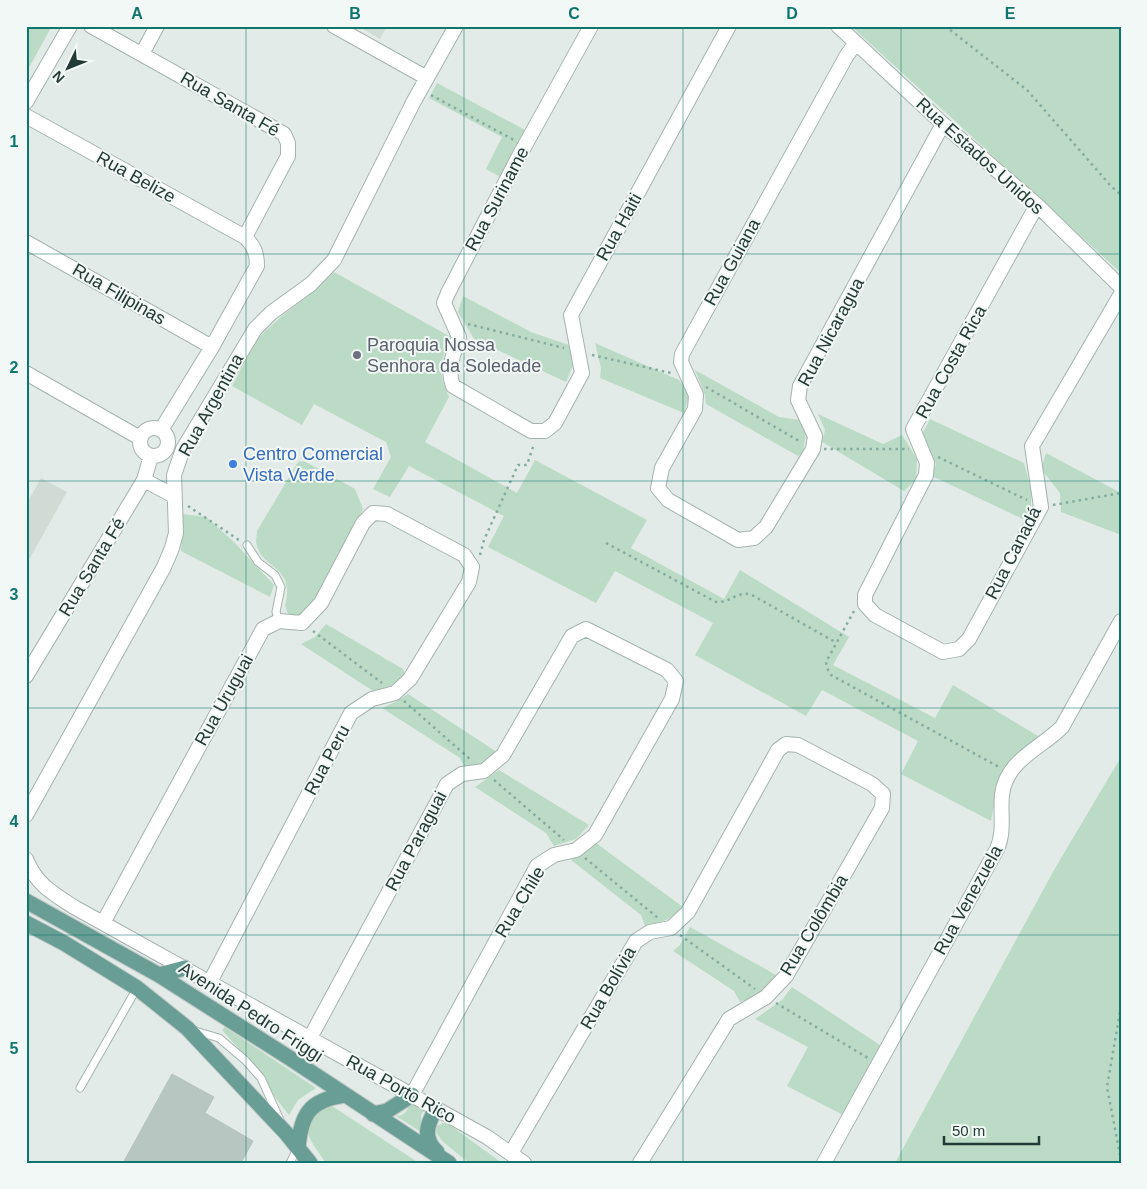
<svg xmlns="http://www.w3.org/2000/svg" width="1147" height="1189" viewBox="0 0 1147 1189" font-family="Arial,sans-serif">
	<rect width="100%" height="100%" fill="#e2ebe7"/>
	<path fill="#d0dbd6" d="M358,26h29l-7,13z
		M41,478l26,14 -41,73v-60z"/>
	<path fill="#bcdbc6" d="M26,26h26l-26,47z
		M851,26h270v247l-258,-236z
		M437,83l92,49 -25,47 -18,-10 16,-32 -73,-39z
		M334,272l117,65c-11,26 -14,33 -2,60l-24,45 92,51 18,-33 112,60 -16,28 93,51 16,-29 109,67 -16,28 102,53 18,-33 85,51c-25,22 -42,52 -47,85l-90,-47 17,-33 -96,-51 -16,26 -111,-61 18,-32 -98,-52 -19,32 -108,-56 16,-31 -95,-50 -19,31 -17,-8 18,-32 -5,-15 -72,-38 -12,21 -70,-39 26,-48 25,-23 26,-20z
		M463,296l68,36 38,13 4,20 -7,17 -92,-43 -16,-27z
		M595,343l84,37 10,14 -5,19 -84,-35 1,-10z
		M695,370l84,47 21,3 6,14 -3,18 -5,4 -92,-52 -1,-9z
		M818,414l65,30 19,-9 15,24 -1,21 -12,11 -82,-49 3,-12z
		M930,419l94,44 7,27v20l-8,9 -91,-43 4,-12 -14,-29z
		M1046,453l75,40v42l-60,-23 -1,-19 -19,-24z
		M304,461l51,28 8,20 -49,96 -12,11h-13l-4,-10c11,-42 -24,-35 -29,-64 0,-3 1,-8 1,-11l41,-69z
		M183,514l23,3 28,25 40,43 -4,12 -89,-46z
		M326,624l77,45 2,6 -6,8 -26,8 -72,-47 14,-7z
		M408,694l89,58 -10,10 -22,6 -5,-10 -78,-50 13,-6z
		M1121,757v406h-226l159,-293z
		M499,770l90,55 -13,14 -22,7 -8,-13 -71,-46z
		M596,843l87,64c-10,12 -23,16 -38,19l-4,-11 -70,-55 18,-10z
		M690,927l88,49c-11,13 -23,20 -38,26l-6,-11 -61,-40 7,-6z
		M792,987l88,58 -37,70 -56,-29 21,-39 -53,-28 27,-19z
		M225,1027l91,61 -18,12 -9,15 -15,-19 -10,-19 -42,-47z
		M410,1101l15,8 -4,6v17l-25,-16c9,-1 12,-5 14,-15z
		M322,1106h10l87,57h-93c-16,-24 -29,-33 -4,-57z
		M443,1123h4l55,40h-33l-27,-22 -6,-9 1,-6z"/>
	<path fill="#b7c6c1" stroke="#b4c4bf" d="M172,1074l42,23 -9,16 48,28 -12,22h-118z"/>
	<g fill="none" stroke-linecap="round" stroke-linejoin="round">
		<g stroke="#a5b3ae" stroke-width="9">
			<path id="service" d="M247,545l11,17 17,13 6,12 -5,25 3,9
				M192,1030l27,8 26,22 16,18 19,42
				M80,1088l57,-100
				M290,1163l7,-14"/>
		</g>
		<g stroke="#a5b3ae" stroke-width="16">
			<path id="minor" d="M91,26l193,108 4,9v13l-43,81
				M334,26l93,52
				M591,26l-73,132 -70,135 -4,10 15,34c-5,17 -13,31 -6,49l78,45h14l10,-8 27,-50 -11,-58 158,-289
				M838,26l105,98 94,81 84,82
				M856,43l-9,12 -165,299 -1,8 15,33 -1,14 -33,59 -4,20 10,12 70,40 16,-2 12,-11 47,-78 2,-13 -17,-36 2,-14 143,-262
				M142,54l15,-28
				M26,102l44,-76
				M26,116l219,121c9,9 12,16 12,29l-45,81 -51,83
				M1037,205l-124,224 14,34 -1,12 -61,120v9l10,11 68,37 16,-3 10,-10 72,-132 -9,-61 89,-152
				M26,242l186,105
				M26,373l114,65
				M140 442a14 14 0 1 1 28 0a14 14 0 1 1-28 0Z
				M144,480l30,16
				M26,676l118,-196 7,-24
				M26,815l138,-248 8,-19 4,-15 -2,-58 9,-26 72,-120 16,-16 40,-29 23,-24 80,-159 42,-75
				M26,859c10,25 26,34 48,48l413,230 37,26
				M103,923l160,-294 16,-8 23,2 19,-20 42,-80 10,-10 14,1 77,41 8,12 -3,15 -59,97 -15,14 -23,6 -21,14 -141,269
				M310,1038l137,-254 15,-10 22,-3 19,-16 69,-119 14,-7 81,41 9,11 -4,18 -77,136 -19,15 -22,5 -17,11 -125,229
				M511,1153l125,-212 14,-9 21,-4 17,-16 90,-162 8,-6 12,1 74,39 11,10 -1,14 -96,168 -20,21 -37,22 -89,144
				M824,1163l173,-314c8,-18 3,-35 5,-54 4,-35 38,-46 60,-68l59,-106"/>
		</g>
		<g stroke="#c1c8c7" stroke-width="17">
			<path id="primary" d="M26,901l133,74 129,82 161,106
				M26,923l38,20 73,45 50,40 99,105 24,30
				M159,975l26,-7
				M436,1109c-9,15 -14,29 1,43
				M373,1114l14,-3 25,-16
				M298,1148c3,-33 11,-48 47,-53"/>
		</g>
		<path stroke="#84ada2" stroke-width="2.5" stroke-dasharray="2.5 4" stroke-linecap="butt" d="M945,26l82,64 83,95 11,10
			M431,95l83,45
			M468,324l96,24
			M592,355l79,18
			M706,387l95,55
			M824,449h85
			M938,457l89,43
			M1053,505l68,-12
			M188,506l51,34
			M606,543l110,59c16,1 20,-12 36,-7l85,48
			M480,555l4,-15 34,-75h9l7,-21
			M854,611l-28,51 1,6 4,7 168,92
			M313,631l69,52
			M404,701l67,59
			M494,780l70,60
			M585,858l73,60
			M680,935l75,54
			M776,1003l92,55
			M1121,1006l-14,81 14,73"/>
		<use href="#service" stroke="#fff" stroke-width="7"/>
		<use href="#minor" stroke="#fff" stroke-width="14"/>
		<use href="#primary" stroke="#689e93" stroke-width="15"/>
	</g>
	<path fill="none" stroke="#0f766e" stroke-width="1" stroke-opacity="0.55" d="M246,26v1137M464,26v1137M683,26v1137M901,26v1137M26,254h1095M26,481h1095M26,708h1095M26,935h1095"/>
	<circle fill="#6b7280" stroke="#f2f8f5" stroke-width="2" cx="357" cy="355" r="5"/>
	<circle fill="#3f7fe0" stroke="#f2f8f5" stroke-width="2" cx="233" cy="464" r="5"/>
	<g text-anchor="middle" stroke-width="4" stroke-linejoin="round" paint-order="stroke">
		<g font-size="18" fill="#233b36" stroke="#f2f8f5">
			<text transform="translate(230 104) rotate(30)" y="6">Rua Santa Fé</text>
			<text transform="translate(980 156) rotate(42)" y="6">Rua Estados Unidos</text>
			<text transform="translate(136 177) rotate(29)" y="6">Rua Belize</text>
			<text transform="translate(497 199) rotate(-62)" y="6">Rua Suriname</text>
			<text transform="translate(619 227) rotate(-61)" y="6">Rua Haiti</text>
			<text transform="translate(732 262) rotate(-61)" y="6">Rua Guiana</text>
			<text transform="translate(119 294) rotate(30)" y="6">Rua Filipinas</text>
			<text transform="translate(831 332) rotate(-62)" y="6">Rua Nicaragua</text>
			<text transform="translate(951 362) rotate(-61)" y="6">Rua Costa Rica</text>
			<text transform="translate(211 405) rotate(-61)" y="6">Rua Argentina</text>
			<text transform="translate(1013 553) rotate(-63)" y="6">Rua Canadá</text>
			<text transform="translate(92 567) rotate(-59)" y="6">Rua Santa Fé</text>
			<text transform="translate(224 700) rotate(-61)" y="6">Rua Uruguai</text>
			<text transform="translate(327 760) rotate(-62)" y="6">Rua Peru</text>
			<text transform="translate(416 841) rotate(-62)" y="6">Rua Paraguai</text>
			<text transform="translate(968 900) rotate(-61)" y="6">Rua Venezuela</text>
			<text transform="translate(520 902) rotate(-59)" y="6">Rua Chile</text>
			<text transform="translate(814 925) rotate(-59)" y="6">Rua Colômbia</text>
			<text transform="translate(608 988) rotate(-60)" y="6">Rua Bolívia</text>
			<text transform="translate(251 1012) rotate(33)" y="6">Avenida Pedro Friggi</text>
			<text transform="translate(401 1089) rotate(29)" y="6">Rua Porto Rico</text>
		</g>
		<g font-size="18" fill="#5b616d" stroke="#f2f8f5" text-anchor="start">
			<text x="367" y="351">Paroquia Nossa<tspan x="367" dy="21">Senhora da Soledade</tspan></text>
		</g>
		<g font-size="18" fill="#366cbe" stroke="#f2f8f5" text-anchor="start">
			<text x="243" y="460">Centro Comercial<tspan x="243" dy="21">Vista Verde</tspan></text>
		</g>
	</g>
	<rect width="1147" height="1189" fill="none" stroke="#f2f8f5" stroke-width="55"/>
	<g transform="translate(68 68) rotate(227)" stroke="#f2f8f5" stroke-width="4" paint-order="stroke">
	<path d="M0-4L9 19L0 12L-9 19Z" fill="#233b36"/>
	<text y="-8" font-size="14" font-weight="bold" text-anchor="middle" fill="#233b36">N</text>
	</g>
	<path d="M944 1136v8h95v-8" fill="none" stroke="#233b36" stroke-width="2.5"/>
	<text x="952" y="1136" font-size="15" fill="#233b36" stroke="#f2f8f5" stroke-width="4" paint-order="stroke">50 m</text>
	<rect x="28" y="28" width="1092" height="1134" fill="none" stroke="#0f766e" stroke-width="2"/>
	<g font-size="16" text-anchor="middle" font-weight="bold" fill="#0f766e">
		<text x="137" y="19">A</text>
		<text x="355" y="19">B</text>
		<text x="574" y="19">C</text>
		<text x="792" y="19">D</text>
		<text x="1010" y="19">E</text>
		<text x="14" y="147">1</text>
		<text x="14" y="373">2</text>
		<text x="14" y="600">3</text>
		<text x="14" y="827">4</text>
		<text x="14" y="1054">5</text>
	</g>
</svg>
